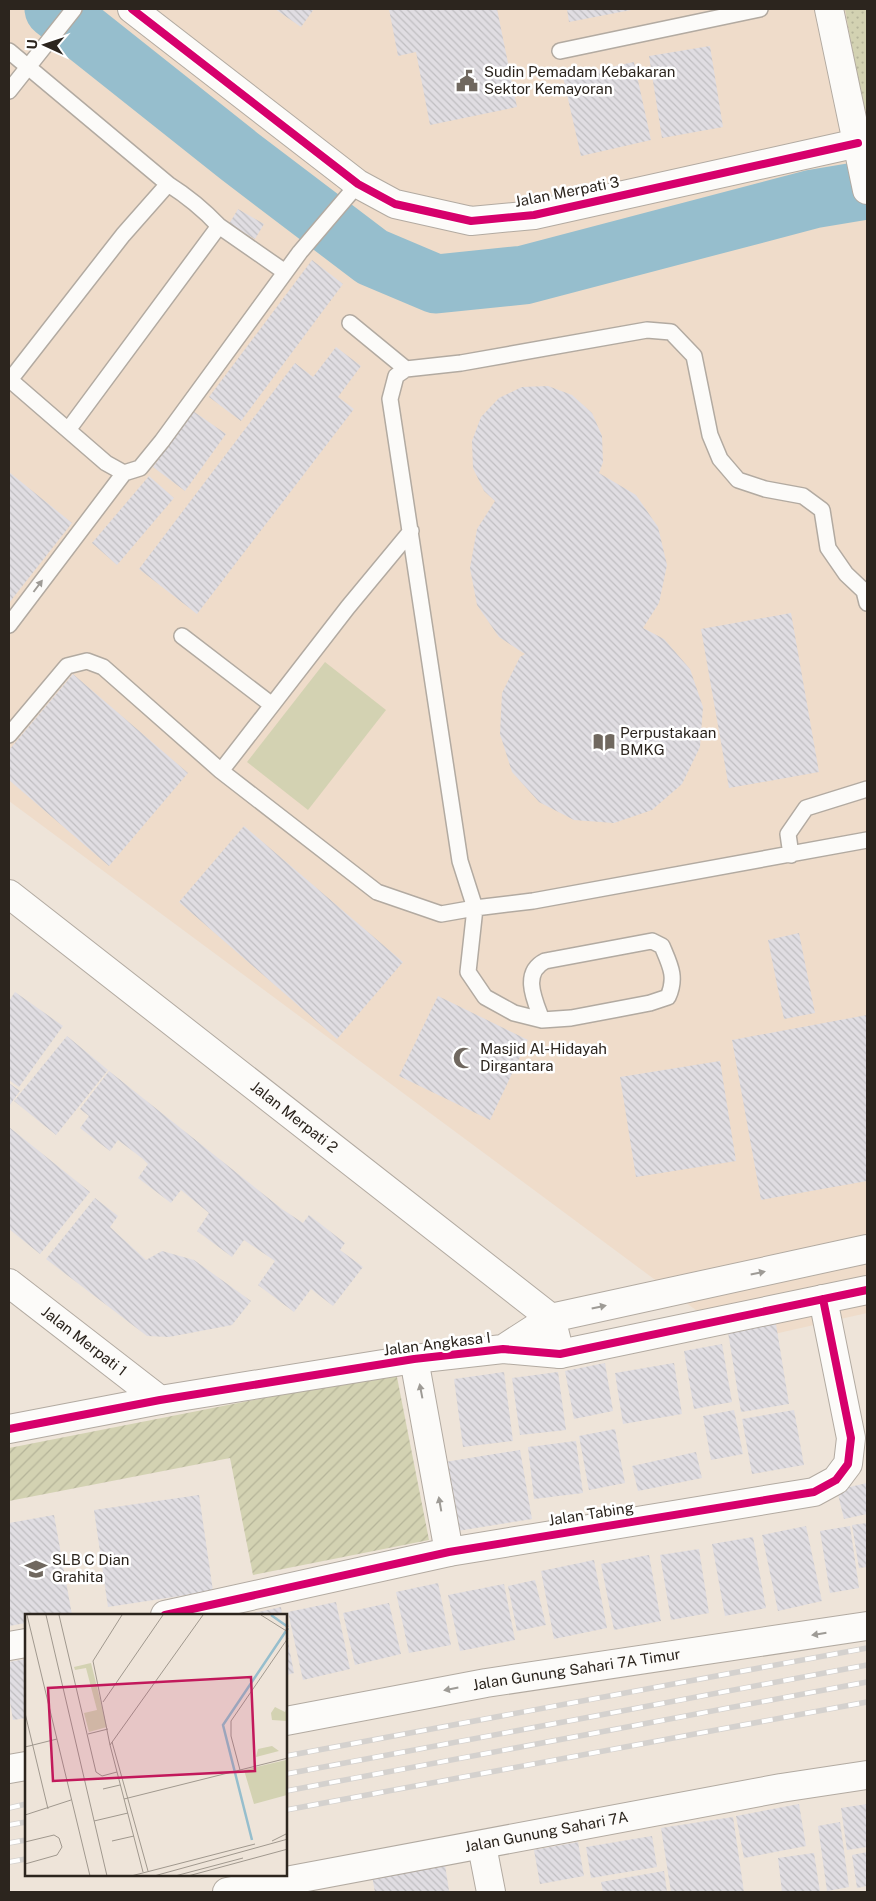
<svg xmlns="http://www.w3.org/2000/svg" width="876" height="1901" viewBox="0 0 876 1901" font-family="'Public Sans',sans-serif">
	<defs>
		<pattern id="grass-dots" width="8" height="8" patternUnits="userSpaceOnUse" patternTransform="scale(1.25)"><rect width="8" height="8" fill="#d3d2b2"/><path d="M2 2h.1M6 6h.1" fill="none" stroke="#b5b499" stroke-width="1.8" stroke-linecap="round"/></pattern>
		<pattern id="garden-furrows" width="10" height="10" patternUnits="userSpaceOnUse" patternTransform="scale(1.25)"><rect width="10" height="10" fill="#d3d2b2"/><path d="M-1 1l2-2M0 10L10 0M9 11l2-2" fill="none" stroke="#b5b499"/></pattern>
		<pattern id="building-back-hatch" width="6" height="6" patternUnits="userSpaceOnUse" patternTransform="scale(1.25)"><rect width="6" height="6" fill="#e0dde2"/><path d="M-1 5l2 2M0 0l6 6M5-1l2 2" fill="none" stroke="#c0bec1"/></pattern>
	</defs>
	<rect width="100%" height="100%" fill="#eee4d9"/>
	<path fill="#efdcca" d="M9,9h858v1304l-128,29 -730,-541z"/>
	<path fill="url(#grass-dots)" d="M845,9h22v101l-4,1z"/>
	<path fill="url(#garden-furrows)" d="M396,1372l33,168 -176,35 -23,-117 -221,43v-53z"/>
	<path fill="#d3d2b2" d="M325,662l61,48 -78,100 -61,-48z"/>
	<g fill="none" stroke-linecap="round" stroke-linejoin="round">
		<path stroke="#96becd" stroke-width="59" d="M54,9l185,147 133,101 64,27 88,-9 289,-76 54,-9"/>
	</g>
	<path fill="url(#building-back-hatch)" d="M275,9h39l-13,18z
		M389,9h108l20,98 -87,18 -14,-73 -18,4z
		M567,9h64v1l-62,12z
		M710,46l13,81 -61,11 -13,-82z
		M634,62l17,78 -70,16 -18,-79z
		M238,209l26,15 -9,15 -26,-15z
		M312,260l31,24 -102,137 -32,-24z
		M336,347l25,19 -23,31 16,12 -157,205 -58,-45 156,-206 18,14z
		M548,386l24,9 20,18 10,23 1,26 -4,11 37,22 22,32 9,38 -8,38 -16,25 21,11 26,30 13,38 -3,40 -18,37 -30,26 -38,13 -40,-3 -35,-18 -27,-30 -12,-38 2,-41 18,-36 5,-3 -26,-17 -22,-32 -7,-37 7,-39 18,-28 -11,-10 -11,-23 -1,-27 9,-24 18,-19 23,-11z
		M193,411l33,23 -41,57 -32,-24z
		M9,472l63,51 -63,80z
		M149,476l25,22 -57,67 -25,-22z
		M791,613l28,159 -90,16 -28,-159z
		M73,674l115,99 -79,93 -100,-86v-30z
		M244,826l159,136 -66,77 -158,-137z
		M799,933l16,80 -31,6 -16,-79z
		M15,992l48,34 -44,61 -10,-7v-79z
		M438,996l90,44 -38,80 -91,-44z
		M867,1015v166l-106,19 -29,-160z
		M67,1036l41,34 -52,65 -42,-34z
		M720,1061l16,100 -100,16 -16,-100z
		M109,1071l173,138 21,14 6,-8 36,28 -5,7 23,17 -30,39 -22,-17 -17,23 -36,-27 17,-24 -31,-21 -12,17 -35,-26 12,-18 -28,-23 -10,13 -33,-25 10,-14 -5,-5 -25,-19 -8,11 -30,-23 9,-12 -9,-7z
		M9,1083l11,8 -11,15z
		M9,1127l81,65 -50,62 -31,-25z
		M95,1198l23,18 -8,11 36,33 16,-9 32,9 57,41 -19,24 -63,12 -22,-1 -101,-77z
		M775,1318l14,86 -48,8 -14,-86z
		M722,1344l10,58 -38,7 -10,-58z
		M605,1363l8,48 -39,8 -9,-48z
		M674,1363l8,51 -59,10 -8,-51z
		M504,1372l9,69 -50,6 -9,-68z
		M558,1372l8,58 -46,5 -8,-57z
		M734,1410l9,44 -32,6 -8,-44z
		M794,1410l10,55 -52,9 -10,-55z
		M615,1429l10,54 -36,7 -10,-54z
		M576,1441l7,52 -49,6 -6,-52z
		M520,1450l12,69 -75,12 -12,-69z
		M696,1452l6,26 -64,13 -6,-25z
		M867,1483v31l-23,5 -7,-29z
		M199,1495l14,96 -105,16 -14,-97z
		M54,1515l18,100h-46v8l-17,3v-103z
		M867,1523v44l-8,1 -7,-43z
		M806,1526l16,75 -44,10 -16,-76z
		M850,1526l9,62 -29,5 -10,-62z
		M753,1537l13,71 -41,8 -13,-72z
		M699,1549l10,64 -38,7 -11,-65z
		M649,1555l12,66 -47,9 -13,-66z
		M594,1560l13,68 -53,11 -13,-68z
		M535,1580l11,45 -29,6 -9,-45z
		M438,1583l13,62 -42,8 -13,-61z
		M504,1584l11,56 -55,11 -12,-56z
		M336,1602l14,67 -47,11 -15,-68z
		M389,1603l12,51 -46,11 -12,-52z
		M281,1607l1,8h-32l-1,-1z
		M287,1637l7,36 -8,2v-37z
		M26,1659v59l-13,2 -4,-24v-34z
		M799,1804l7,42 -62,12 -8,-42z
		M867,1804v43l-20,3 -6,-42z
		M733,1817l11,75h-73l-10,-64z
		M840,1822l9,65 -22,4 -9,-65z
		M652,1836l5,31 -66,11 -5,-31z
		M578,1842l6,34 -44,8 -6,-34z
		M867,1852v34l-10,2 -5,-33z
		M814,1853l6,39h-38l-4,-34z
		M444,1858l5,33 -74,1 -4,-21z
		M664,1871l3,21h-64l-2,-10z"/>
	<g fill="none" stroke-linecap="round" stroke-linejoin="round">
		<g stroke="#b2aaa1" stroke-width="18">
			<path id="service" d="M9,51l159,133
				M560,51l200,-42
				M9,91l65,-82
				M219,226l66,46
				M350,323l56,46
				M9,379l97,84 18,10 16,-5 22,-27 138,-189 58,-68
				M10,380l113,-145 45,-51c19,12 36,26 51,42l-151,204
				M411,531l-63,76 -127,164 156,121 64,22 34,-6 -7,64 17,25 29,16 28,7 29,-2 79,-15 18,-6c9,-20 2,-32 -6,-51l-10,-5 -107,20c-24,12 -10,40 -3,59
				M867,603l-3,-12 -18,-17 -18,-26 -6,-38 -19,-14 -38,-7 -27,-9 -18,-21 -10,-24 -16,-79 -23,-24 -24,-2 -186,33 -55,6 -10,7 -6,23 70,462 15,47 58,-7 334,-61
				M9,625l115,-152
				M182,636l90,69
				M9,735l58,-69 20,-5 16,6 118,104
				M791,855l-3,-21 18,-26 61,-19"/>
		</g>
		<g stroke="#b2aaa1" stroke-width="30">
			<g id="minor">
				<path d="M132,9l226,175 37,20 76,17 63,-6 324,-72"/>
				<path d="M829,9l38,181"/>
				<path id="s1" d="M9,894l542,424 9,36"/>
				<path id="s2" d="M9,1283l151,117"/>
				<path d="M414,1359l35,193"/>
				<path d="M165,1615l284,-63 365,-60 22,-12 12,-16 3,-26 -28,-139"/>
				<path d="M9,1646l17,-3"/>
				<path id="s3" d="M286,1721l200,-38 381,-57"/>
				<path d="M9,1769l17,-3"/>
				<path d="M482,1846l9,46"/>
				<path id="s4" d="M227,1892l554,-104 86,-13"/>
			</g>
		</g>
		<g stroke="#b2aaa1" stroke-width="30">
			<path id="tertiary" d="M503,1349l48,-31 316,-69
				M9,1429l151,-29 254,-41 89,-10 57,5 307,-64"/>
		</g>
		<use href="#service" stroke="#fcfbf9" stroke-width="15"/>
		<use href="#minor" stroke="#fcfbf9" stroke-width="28"/>
		<use href="#tertiary" stroke="#fcfbf9" stroke-width="28"/>
		<g stroke="#d4d1ce" stroke-width="5.5">
			<path id="rail" d="M286,1756l581,-108
				M286,1774l581,-109
				M286,1791l581,-109
				M9,1808l17,-4
				M286,1810l581,-108
				M9,1825l17,-3
				M9,1843l17,-3
				M9,1862l17,-3"/>
		</g>
		<use href="#rail" stroke="#fff" stroke-width="4" stroke-dasharray="11" stroke-linecap="butt"/>
		<g stroke="#fff" stroke-width="11">
			<path id="cycleway" d="M132,9l226,175 37,20 76,17 63,-6 324,-72
				M9,1429l151,-29 254,-41 89,-10 57,5 307,-64
				M165,1615l284,-63 365,-60 22,-12 12,-16 3,-26 -28,-139"/>
		</g>
		<use href="#cycleway" stroke="#d6006c" stroke-width="8"/>
	</g>
	<defs><path id="oneway-solid" d="M-6-.8H1V-3.2L6.5 0L1 3.2V.8H-6Z" transform="scale(1.25)"/></defs>
	<g fill="#9e9b96">
		<use href="#oneway-solid" transform="translate(38 586) rotate(-53)"/>
		<use href="#oneway-solid" transform="translate(758 1273) rotate(-12)"/>
		<use href="#oneway-solid" transform="translate(599 1307) rotate(-12)"/>
		<use href="#oneway-solid" transform="translate(421 1391) rotate(-101)"/>
		<use href="#oneway-solid" transform="translate(440 1504) rotate(-100)"/>
		<use href="#oneway-solid" transform="translate(819 1634) rotate(171)"/>
		<use href="#oneway-solid" transform="translate(451 1689) rotate(169)"/>
	</g>
	<defs>
		<g id="civic-bare" transform="scale(1.725)"><path d="M-.6-6.5H3V-4.5H.6V-3L4-1V1h2V6H-6V1h2V-1L-.6-3ZM-1.2 2.5V6h2.4V2.5Z" fill="#70685f" stroke="#fff" stroke-width="2.5" paint-order="stroke"/></g>
		<g id="library-bare" transform="scale(1.725)"><path d="M-6-4Q-3-5.5-.7-3.5V5Q-3 3-6 4ZM6-4Q3-5.5 .7-3.5V5Q3 3 6 4Z" fill="#70685f" stroke="#fff" stroke-width="2.5" paint-order="stroke"/></g>
		<g id="mosque-bare" transform="scale(1.725)"><path d="M3.5-4.9A6 6 0 1 0 3.5 4.9A5 5 0 1 1 3.5-4.9Z" fill="#70685f" stroke="#fff" stroke-width="2.5" paint-order="stroke"/></g>
		<g id="school-bare" transform="scale(1.725)"><path d="M0-5L7-2L0 1L-7-2ZM-4 1L0 2.5L4 1V4Q0 6-4 4Z" fill="#70685f" stroke="#fff" stroke-width="2.5" paint-order="stroke"/></g>
	</defs>
	<g fill-rule="evenodd">
		<use href="#civic-bare" x="467" y="81"/>
		<use href="#library-bare" x="604" y="742"/>
		<use href="#mosque-bare" x="464" y="1058"/>
		<use href="#school-bare" x="36" y="1569"/>
	</g>
	<g text-anchor="middle" stroke-width="5" stroke-linejoin="round" paint-order="stroke">
		<g font-size="15" fill="#2c251e" stroke="#fff" text-anchor="start">
			<text x="484" y="77">Sudin Pemadam Kebakaran<tspan x="484" dy="17">Sektor Kemayoran</tspan></text>
			<text x="620" y="738">Perpustakaan<tspan x="620" dy="17">BMKG</tspan></text>
			<text x="480" y="1054">Masjid Al-Hidayah<tspan x="480" dy="17">Dirgantara</tspan></text>
			<text x="52" y="1565">SLB C Dian<tspan x="52" dy="17">Grahita</tspan></text>
		</g>
		<g font-size="15" fill="#2c251e" stroke="#fff">
			<text transform="translate(567 192) rotate(-11)" y="5">Jalan Merpati 3</text>
			<text dy="5" stroke="none"><textPath href="#s1" startOffset="362">Jalan Merpati 2</textPath></text>
			<text dy="5" stroke="none"><textPath href="#s2" startOffset="95">Jalan Merpati 1</textPath></text>
			<text transform="translate(437 1344) rotate(-7)" y="5">Jalan Angkasa I</text>
			<text transform="translate(591 1514) rotate(-9)" y="5">Jalan Tabing</text>
			<text dy="5" stroke="none"><textPath href="#s3" startOffset="295">Jalan Gunung Sahari 7A Timur</textPath></text>
			<text dy="5" stroke="none"><textPath href="#s4" startOffset="325">Jalan Gunung Sahari 7A</textPath></text>
		</g>
	</g>
	<g transform="translate(25 1614)">
		<rect width="262" height="262" fill="#eee4d9"/>
		<path d="M250,93l10,5 2,-5v14l-15,-1 -1,-7zM247,132l7,5 -23,6 2,-8zM261,146l1,35 -33,9 -10,-34z" fill="#d3d2b2"/>
		<path d="M66,49l16,64 -18,5 -5,-19 13,-3 -11,-42 -11,2 -1,-3z" fill="#d3d2b2"/>
		<path fill="none" stroke="#96becd" stroke-width="2.5" d="M246,1l17,12M227,226l-29,-115 65,-97"/>
		<path fill="none" stroke="#a0988e" stroke-width="1" d="M2,1l63,261M21,1l61,261M34,1l37,157 6,4 15,-4M97,1l-29,46 17,84 33,127M236,1l27,17M78,88l60,-87M0,99l23,96M63,120l20,-5M87,128l36,129M85,131l93,-130M0,133l32,-8M215,156l-9,-34v-15l57,-83M78,175l17,-4M99,185l164,-41M0,201l46,-15M69,207l34,-8M87,227l22,-5M247,227l16,-8M0,228l29,-7 5,3 3,9 -5,8 -32,9M106,262l124,-32M129,262l134,-37M150,262l68,-18M163,262l100,-27"/>
		<path fill="#c2185b" fill-opacity="0.15" stroke="#c2185b" stroke-width="2.5" d="M226,63l4,94 -202,10 -5,-93z"/>
		<rect width="262" height="262" fill="none" stroke="#2c251e" stroke-width="2.5"/>
	</g>
	<rect width="876" height="1901" fill="none" stroke="#2c251e" stroke-width="20"/>
	<g transform="translate(45 45) rotate(273)" stroke="#ffffff" stroke-width="4" paint-order="stroke">
	<path d="M0-4L9 19L0 12L-9 19Z" fill="#2c251e"/>
	<text y="-8" font-size="14" font-weight="bold" text-anchor="middle" fill="#2c251e">U</text>
	</g>
</svg>
